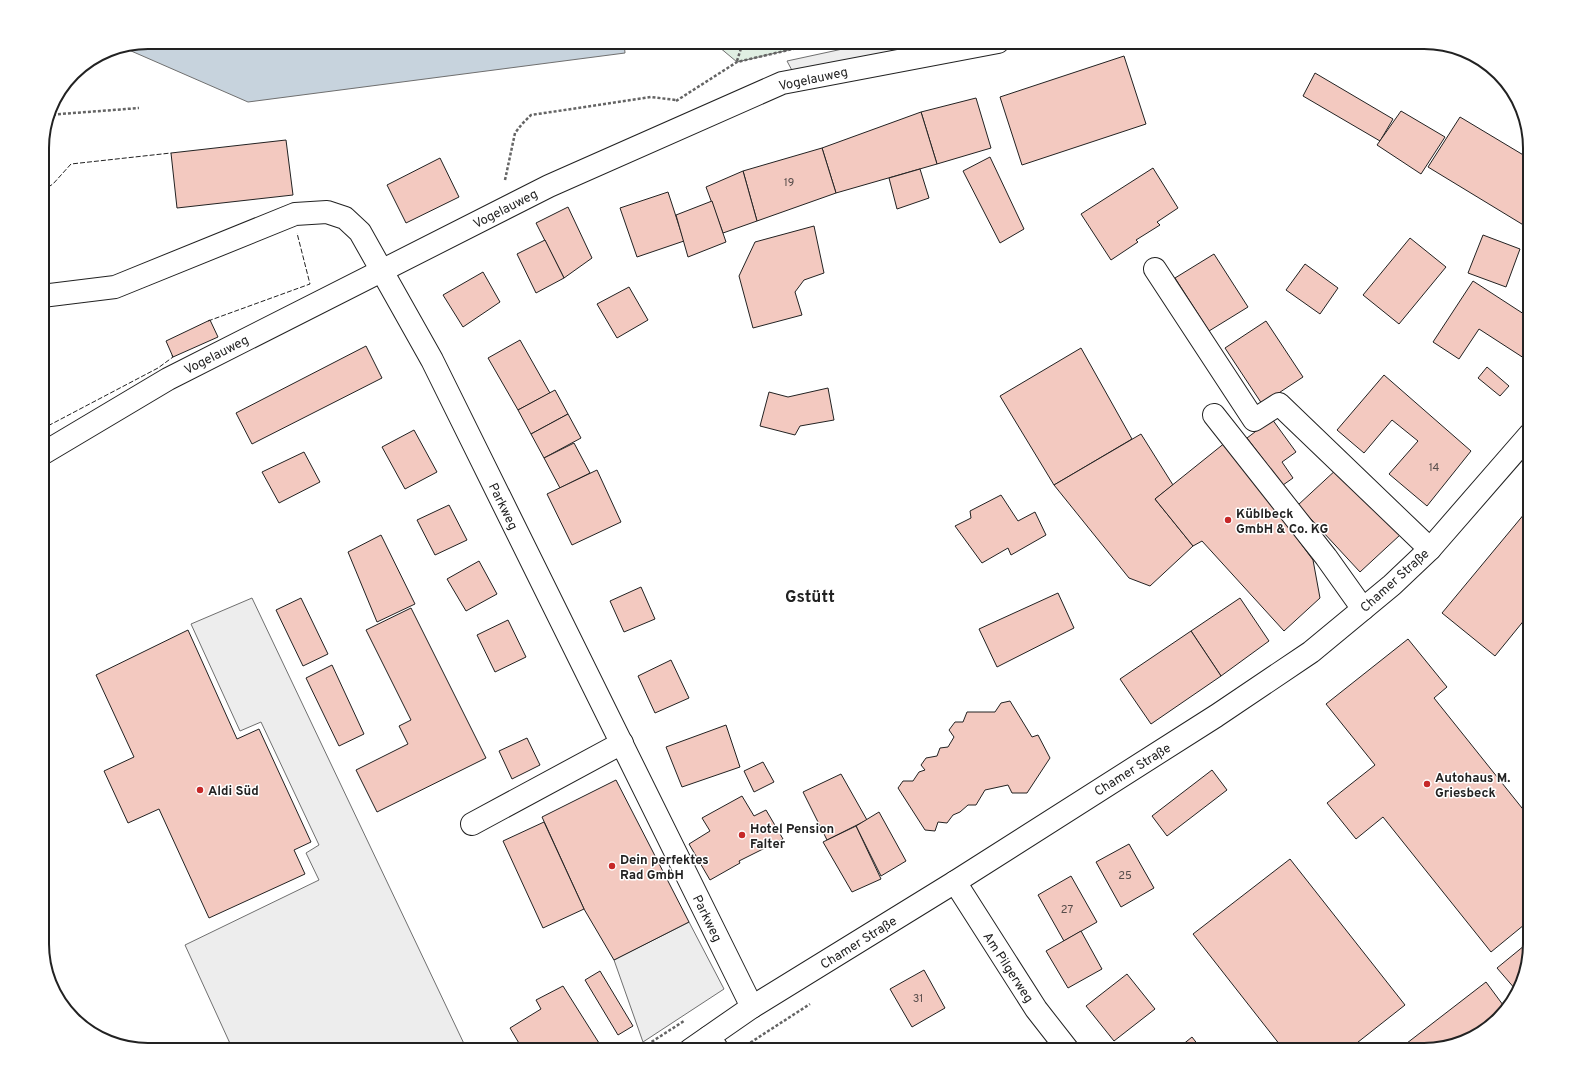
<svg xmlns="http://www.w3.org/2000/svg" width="1572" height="1092" font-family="Overpass,sans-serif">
	<rect width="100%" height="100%" fill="#fff"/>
	<path fill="#e0efe3" stroke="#6f6f6f" d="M713,42H823L737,62Z"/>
	<g fill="#ededed" stroke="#6f6f6f">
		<path d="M875,42H971L795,76L787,61Z"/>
		<path d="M252,598L467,1050H233L185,945L319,880L306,853L319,845L261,722L240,731L191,624Z"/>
		<path d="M689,922L724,989L643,1042L614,960Z"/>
	</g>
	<path fill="#c7d3dd" stroke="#6f6f6f" d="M148,42H624L625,53L248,102L122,47Z"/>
	<g fill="#f3c9c0" stroke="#222">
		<path d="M1124,56L1146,124L1022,165L1000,97Z"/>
		<path d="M1315,73L1393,119L1380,141L1303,96Z"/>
		<path d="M976,98L991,148L937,164L921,112Z"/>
		<path d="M1401,111L1445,137L1421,174L1377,145Z"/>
		<path d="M921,112L937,164L836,193L822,148Z"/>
		<path d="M1460,117L1530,159V229L1428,167Z"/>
		<path d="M286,140L293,195L177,208L171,153Z"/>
		<path d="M822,148L836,193L757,221L743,171Z"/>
		<path d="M990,157L1024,229L1000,243L963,171Z"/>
		<path d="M440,158L459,197L406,223L387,185Z"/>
		<path d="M1153,168L1178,208L1157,222L1160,225L1136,240L1138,242L1111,260L1081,214Z"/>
		<path d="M920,169L929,198L897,209L889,178Z"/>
		<path d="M743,171L757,221L723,233L706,187Z"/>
		<path d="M668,192L684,241L637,257L620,208Z"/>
		<path d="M712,201L726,242L688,257L676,215Z"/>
		<path d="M568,207L592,258L564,278L536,223Z"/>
		<path d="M814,226L824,273L804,280L795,292L802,315L753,328L739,276L755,242Z"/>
		<path d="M1483,235L1520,249L1506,287L1468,273Z"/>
		<path d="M1410,238L1446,267L1399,324L1363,295Z"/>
		<path d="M545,240L564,278L536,293L517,254Z"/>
		<path d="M1214,254L1248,307L1209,331L1175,278Z"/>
		<path d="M1305,264L1338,288L1320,314L1286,290Z"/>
		<path d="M483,272L500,302L463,327L443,295Z"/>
		<path d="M1473,281L1530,318V362L1479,329L1459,359L1433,342Z"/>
		<path d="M629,287L648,320L617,338L597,304Z"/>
		<path d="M210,320L218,337L173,357L166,341Z"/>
		<path d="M1266,321L1303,377L1262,404L1225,348Z"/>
		<path d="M520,340L550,393L518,410L488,358Z"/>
		<path d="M366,346L382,378L252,444L236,413Z"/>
		<path d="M1081,348L1132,439L1054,485L1000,396Z"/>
		<path d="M1487,367L1509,386L1500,396L1478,378Z"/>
		<path d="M1384,375L1471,451L1427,506L1389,474L1418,441L1392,420L1364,453L1337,430Z"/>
		<path d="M828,388L834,420L800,426L795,435L760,426L769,392L788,397Z"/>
		<path d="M555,390L568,414L531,434L518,410Z"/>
		<path d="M568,414L581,438L544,458L531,434Z"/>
		<path d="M1272,419L1296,452L1282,462L1293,478L1283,485L1247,438Z"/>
		<path d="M414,430L437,472L405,489L382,447Z"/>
		<path d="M1141,434L1173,485L1155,499L1193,546L1150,586L1129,578L1054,485Z"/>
		<path d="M1226,442L1313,560L1320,598L1284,631L1202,541L1193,546L1155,499Z"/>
		<path d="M574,443L590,473L560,488L544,458Z"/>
		<path d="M304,452L320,482L279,503L262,472Z"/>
		<path d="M1338,468L1400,535L1360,572L1298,505Z"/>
		<path d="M597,470L621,522L572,545L547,494Z"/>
		<path d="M1001,495L1018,521L1035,512L1046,535L1011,555L1008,548L982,563L955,526L971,518L970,511Z"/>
		<path d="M449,505L467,540L435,555L417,520Z"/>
		<path d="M1530,507V613L1495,656L1442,613Z"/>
		<path d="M381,535L415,604L377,622L348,552Z"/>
		<path d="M479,561L497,594L466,611L447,579Z"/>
		<path d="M641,587L655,619L624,632L610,601Z"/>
		<path d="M1058,593L1074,628L997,667L979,629Z"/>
		<path d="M301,598L328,654L303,666L276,610Z"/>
		<path d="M1240,598L1269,641L1221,676L1191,631Z"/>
		<path d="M411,608L486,758L377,812L356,770L408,744L399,726L411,720L366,630Z"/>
		<path d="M508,620L526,657L495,672L477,635Z"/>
		<path d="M188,630L237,739L259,729L311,842L294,850L305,874L209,918L159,809L128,823L104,771L134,757L96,675Z"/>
		<path d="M1191,631L1221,676L1151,724L1120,679Z"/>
		<path d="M1408,639L1447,687L1434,698L1530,818V920L1491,952L1383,817L1356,839L1327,803L1375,765L1326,704Z"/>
		<path d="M671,660L689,698L655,713L638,676Z"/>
		<path d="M332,665L364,734L339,746L306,678Z"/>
		<path d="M1010,701L1032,737L1038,735L1050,758L1027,793H1012L1008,785L985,790L976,805H968L960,812L953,815L947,823L938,822L935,831L925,830L898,788L903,781H913L919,772L925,770L921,765L926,758L937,756L940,748L948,747L954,737L949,730L955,722H963L967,712H995L1001,703Z"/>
		<path d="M726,725L740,767L682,787L666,747Z"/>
		<path d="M527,738L540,765L512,779L499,751Z"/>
		<path d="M763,762L774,782L754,792L744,771Z"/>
		<path d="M1212,770L1227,790L1167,836L1152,816Z"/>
		<path d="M841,774L867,820L827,840L803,792Z"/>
		<path d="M616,780L689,922L614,960L584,909L542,817Z"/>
		<path d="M742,796L754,816L766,810L783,839L739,861L740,863L710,880L689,844L710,831L702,818Z"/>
		<path d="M879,812L906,861L881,876L856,826Z"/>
		<path d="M544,822L584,909L543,928L503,841Z"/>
		<path d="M856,826L881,879L852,892L823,842Z"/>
		<path d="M1129,844L1154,888L1121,907L1096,862Z"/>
		<path d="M1290,859L1405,1005L1348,1050H1284L1193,934Z"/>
		<path d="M1071,876L1097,922L1064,941L1038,895Z"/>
		<path d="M1081,931L1102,969L1068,988L1046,951Z"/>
		<path d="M1530,941V944L1516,990L1497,968Z"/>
		<path d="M924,970L945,1008L912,1027L890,989Z"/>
		<path d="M600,971L633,1026L618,1035L585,980Z"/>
		<path d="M1127,974L1155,1009L1114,1041L1086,1006Z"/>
		<path d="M1486,982L1506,1009L1477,1036L1424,1050H1398Z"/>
		<path d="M563,986L599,1043L588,1050H523L510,1028L541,1009L536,1000Z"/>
		<path d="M1192,1037L1202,1050H1176Z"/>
	</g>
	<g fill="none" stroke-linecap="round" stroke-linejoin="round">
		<defs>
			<g id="minor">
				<path d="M1155,269L1254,420L1279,404L1430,549"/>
				<path d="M42,296L115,287L295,214L327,212L345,218L360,232L432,360L752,1007"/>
				<path d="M1214,415L1326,557L1363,609"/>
				<path d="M42,454L168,379L549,186L782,83L998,42"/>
				<path d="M472,824L622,743"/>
				<path d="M955,882L1036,1009L1068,1050"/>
				<path d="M709,1037L718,1050"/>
			</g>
			<path id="major" d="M690,1050L752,1007L955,882L1216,716L1311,652L1392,585L1430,549L1530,434"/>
		</defs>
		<use href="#minor" stroke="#222" stroke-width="24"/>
		<use href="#major" stroke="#222" stroke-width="24"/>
		<g stroke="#646464" stroke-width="2.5" stroke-dasharray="3 2" stroke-linecap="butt">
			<path d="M737,61L743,42"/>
			<path d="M676,101L737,62L823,42"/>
			<path d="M48,115L139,108"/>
			<path d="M505,180L515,133L522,124L531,115L651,97L676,100"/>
			<path d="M742,1048L810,1004"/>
			<path d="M639,1050L684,1021"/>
		</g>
		<use href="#minor" stroke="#fff" stroke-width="22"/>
		<use href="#major" stroke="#fff" stroke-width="22"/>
		<g stroke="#222" stroke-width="1" stroke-dasharray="5 2" stroke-linecap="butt">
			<path d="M42,191L53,184L71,164L171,153"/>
			<path d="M208,321L310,284L297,233"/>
			<path d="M42,429L158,368L173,357L172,355"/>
		</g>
	</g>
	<g fill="#c62828" stroke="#fff" stroke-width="1.5">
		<circle cx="1228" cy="520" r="4"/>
		<circle cx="1427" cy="784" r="4"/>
		<circle cx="200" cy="790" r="4"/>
		<circle cx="742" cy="835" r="4"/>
		<circle cx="612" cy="866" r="4"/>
	</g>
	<g text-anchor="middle" stroke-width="3" stroke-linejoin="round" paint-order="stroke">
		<g font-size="11" fill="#564c4a">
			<text x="789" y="186">19</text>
			<text x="1434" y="471">14</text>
			<text x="1125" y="879">25</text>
			<text x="1067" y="913">27</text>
			<text x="918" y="1002">31</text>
		</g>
		<g font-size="13" fill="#222" stroke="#fff">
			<text transform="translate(813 78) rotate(-12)" y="5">Vogelauweg</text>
			<text transform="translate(505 208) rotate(-27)" y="5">Vogelauweg</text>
			<text transform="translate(216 354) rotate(-27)" y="5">Vogelauweg</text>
			<text transform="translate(504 506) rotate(64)" y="5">Parkweg</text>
			<text transform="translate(1394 580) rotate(-42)" y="5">Chamer Straße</text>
			<text transform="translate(1132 769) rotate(-32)" y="5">Chamer Straße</text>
			<text transform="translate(708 918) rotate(64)" y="5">Parkweg</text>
			<text transform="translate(858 942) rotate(-32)" y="5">Chamer Straße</text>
			<text transform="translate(1009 967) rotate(57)" y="5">Am Pilgerweg</text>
		</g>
		<g font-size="13" font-weight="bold" fill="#222" stroke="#fff" text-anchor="start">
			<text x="1236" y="518">Küblbeck<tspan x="1236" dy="15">GmbH &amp; Co. KG</tspan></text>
			<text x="1435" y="782">Autohaus M.<tspan x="1435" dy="15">Griesbeck</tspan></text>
			<text x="208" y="795">Aldi Süd</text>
			<text x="750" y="833">Hotel Pension<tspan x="750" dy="15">Falter</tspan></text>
			<text x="620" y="864">Dein perfektes<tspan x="620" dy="15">Rad GmbH</tspan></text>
		</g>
		<g font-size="17" font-weight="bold" fill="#222" stroke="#fff">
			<text x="810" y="602">Gstütt</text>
		</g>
	</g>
	<path d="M0 0H1572V1092H0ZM148 49H1424A99 99 0 0 1 1523 148V944A99 99 0 0 1 1424 1043H148A99 99 0 0 1 49 944V148A99 99 0 0 1 148 49Z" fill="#fff" fill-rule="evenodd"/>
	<path fill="none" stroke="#222" stroke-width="2" d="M148 49H1424A99 99 0 0 1 1523 148V944A99 99 0 0 1 1424 1043H148A99 99 0 0 1 49 944V148A99 99 0 0 1 148 49Z"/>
</svg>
